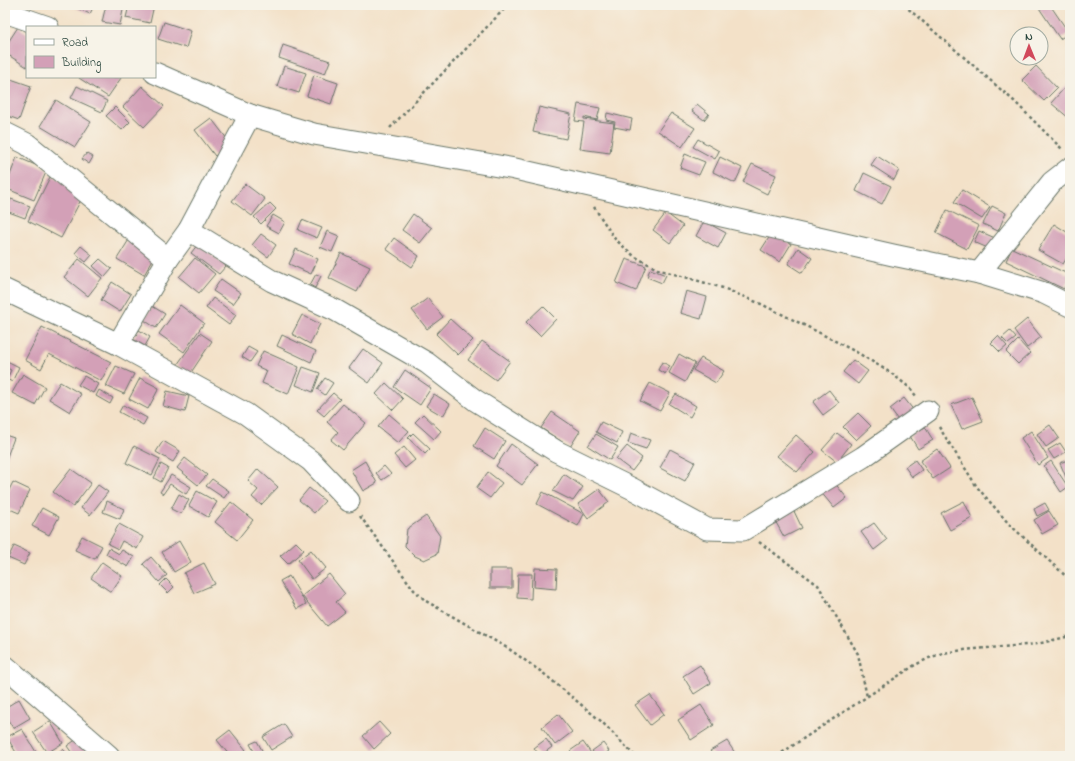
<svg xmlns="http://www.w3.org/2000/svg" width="1075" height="761" font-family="'Indie Flower',sans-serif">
	<rect width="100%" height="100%" fill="#f7f3e8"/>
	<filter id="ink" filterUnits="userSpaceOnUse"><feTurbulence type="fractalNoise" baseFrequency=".025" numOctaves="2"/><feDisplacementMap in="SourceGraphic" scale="8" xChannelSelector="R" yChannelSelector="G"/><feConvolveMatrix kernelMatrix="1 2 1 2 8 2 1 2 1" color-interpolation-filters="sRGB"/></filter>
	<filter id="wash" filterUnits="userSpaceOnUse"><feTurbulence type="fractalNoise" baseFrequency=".012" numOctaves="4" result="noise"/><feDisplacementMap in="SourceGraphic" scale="16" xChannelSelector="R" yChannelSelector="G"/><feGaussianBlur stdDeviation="0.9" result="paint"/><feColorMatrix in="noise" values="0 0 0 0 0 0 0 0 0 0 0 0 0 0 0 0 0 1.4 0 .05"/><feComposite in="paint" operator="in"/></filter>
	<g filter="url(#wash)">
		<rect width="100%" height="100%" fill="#f3e1c8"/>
		<g id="blocks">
			<g fill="#d3a0b7">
				<path d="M70,5H94L90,14Z"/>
				<path d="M106,5H124L120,25L102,22Z"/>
				<path d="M129,5H154L150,23L126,18Z"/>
				<path d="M1037,5H1050L1069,33L1060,39Z"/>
				<path d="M164,22L191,31L186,48L158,39Z"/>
				<path d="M18,27L27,33V67L5,53V47Z"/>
				<path d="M283,45L330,61L325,74L279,58Z"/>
				<path d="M284,66L306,73L299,93L277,86Z"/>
				<path d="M1036,66L1057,88L1044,101L1022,80Z"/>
				<path d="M314,75L338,83L331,104L307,96Z"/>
				<path d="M5,77L31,86L19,120L5,115Z"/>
				<path d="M80,77H119L121,78L108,97L79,78Z"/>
				<path d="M1067,85L1070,88V119L1051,103Z"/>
				<path d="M77,86L107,101L102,112L71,98Z"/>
				<path d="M142,86L164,106L144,127L123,107Z"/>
				<path d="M56,100L91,122L75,147L40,126Z"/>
				<path d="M578,104L600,108L597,120L584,117V119L614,123L610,153L580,149L584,122L575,121Z"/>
				<path d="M697,104L709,114L704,120L692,111Z"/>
				<path d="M115,107L130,122L122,130L106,116Z"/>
				<path d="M539,107L571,114L566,139L533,132Z"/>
				<path d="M607,113L632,119L630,130L614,127L615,122L606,120Z"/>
				<path d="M671,113L695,128L682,147L658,131Z"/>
				<path d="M211,118L231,144L215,156L195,130Z"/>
				<path d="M698,139L719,151L715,159L693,147Z"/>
				<path d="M87,153L93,157L89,164L82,159Z"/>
				<path d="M685,154L705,162L699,175L680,168Z"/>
				<path d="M877,156L899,170L894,180L871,165Z"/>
				<path d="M17,157L47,170L34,200L5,188Z"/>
				<path d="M720,157L742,168L735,183L713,172Z"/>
				<path d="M752,164L776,175L767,194L743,182Z"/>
				<path d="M864,173L891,186L882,204L856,191Z"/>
				<path d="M51,175L85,192L61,238L28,221Z"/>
				<path d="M245,184L265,199L252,216L232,201Z"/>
				<path d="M962,190L990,207L982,219L954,202Z"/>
				<path d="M11,199L30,206L25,218L6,211Z"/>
				<path d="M270,203L276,209L261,224L254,217Z"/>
				<path d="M992,206L1006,213L998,231L983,224Z"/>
				<path d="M947,210L979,226L967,249L936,233Z"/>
				<path d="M666,213L683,226L670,243L653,230Z"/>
				<path d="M413,214L432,228L420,243L402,230Z"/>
				<path d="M273,215L285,222L279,233L266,226Z"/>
				<path d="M302,220L322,228L317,238L298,230Z"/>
				<path d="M704,221L726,233L718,248L696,236Z"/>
				<path d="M1054,224L1070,234V253L1063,264L1038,250Z"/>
				<path d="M327,231L339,236L332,252L320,247Z"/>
				<path d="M979,231L995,238L990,249L974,242Z"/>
				<path d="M772,233L791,244L780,262L761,250Z"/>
				<path d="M261,234L276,245L268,257L252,245Z"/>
				<path d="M130,238L156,254L144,275L117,259Z"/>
				<path d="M394,238L419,256L412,267L386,249Z"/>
				<path d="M198,244L226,266L219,274L191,253Z"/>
				<path d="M81,246L92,255L86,262L75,253Z"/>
				<path d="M798,248L812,258L802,273L788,264Z"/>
				<path d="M1012,248L1070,275L1064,289L1006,261Z"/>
				<path d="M296,249L318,259L311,274L289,264Z"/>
				<path d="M341,253L370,267L357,292L329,278Z"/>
				<path d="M195,258L215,274L199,293L179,277Z"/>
				<path d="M79,259L102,278L88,296L64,277Z"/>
				<path d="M100,259L112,269L105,277L93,266Z"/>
				<path d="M626,259L646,266L636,291L616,283Z"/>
				<path d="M650,269L666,275L662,283L647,277Z"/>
				<path d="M316,274L321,276L315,288L310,285Z"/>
				<path d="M221,279L241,293L233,304L213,291Z"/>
				<path d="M112,282L131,294L120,312L101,300Z"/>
				<path d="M686,291L707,297L701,319L680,313Z"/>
				<path d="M213,298L236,315L229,325L206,308Z"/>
				<path d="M428,298L443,317L427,329L412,310Z"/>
				<path d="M180,305L204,323L184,352L159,334Z"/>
				<path d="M152,306L165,314L156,328L144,320Z"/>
				<path d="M543,306L556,319L540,336L526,322Z"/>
				<path d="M302,315L320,324L310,344L292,334Z"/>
				<path d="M450,319L473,340L458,355L436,334Z"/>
				<path d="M1027,319L1041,337L1027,348L1014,330Z"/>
				<path d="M5,320H8L6,335H5Z"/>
				<path d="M42,327L111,362L101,381L49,354L41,369L25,360Z"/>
				<path d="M139,330L150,337L145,346L133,339Z"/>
				<path d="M1010,331L1016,338L1008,344L1002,338Z"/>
				<path d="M200,333L212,341L190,374L177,365Z"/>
				<path d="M282,335L316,351L311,362L277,346Z"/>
				<path d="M998,336L1007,346L1000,352L991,343Z"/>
				<path d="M1018,340L1030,353L1018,364L1006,352Z"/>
				<path d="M482,341L510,361L496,380L468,360Z"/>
				<path d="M248,347L257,352L250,362L242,357Z"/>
				<path d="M363,349L383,363L369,383L349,368Z"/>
				<path d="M263,351L299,367L288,394L262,383L267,371L256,366Z"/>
				<path d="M679,354L695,363L685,382L669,373Z"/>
				<path d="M701,358L724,371L716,383L693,370Z"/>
				<path d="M853,360L868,371L858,384L843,372Z"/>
				<path d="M7,361L19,367L12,382L7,379L11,370L5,367Z"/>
				<path d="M662,362L670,366L665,374L658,370Z"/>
				<path d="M116,366L134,374L124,394L106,386Z"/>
				<path d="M303,367L320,373L313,392L296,385Z"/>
				<path d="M405,370L431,388L420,405L394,387Z"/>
				<path d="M23,374L45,387L35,405L12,393Z"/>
				<path d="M84,376L98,384L93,393L78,385Z"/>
				<path d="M140,378L159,388L148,409L129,399Z"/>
				<path d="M325,378L333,383L325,395L317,389Z"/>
				<path d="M60,382L81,394L70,412L49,399Z"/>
				<path d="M386,383L403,399L393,410L376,394Z"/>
				<path d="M650,383L670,393L660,411L640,401Z"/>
				<path d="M99,390L113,398L110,404L96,396Z"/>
				<path d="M829,390L839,403L823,415L813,402Z"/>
				<path d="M167,391L189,396L185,412L163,406Z"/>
				<path d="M333,393L340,399L324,416L317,410Z"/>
				<path d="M434,394L450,404L443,416L426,406Z"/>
				<path d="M676,394L696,406L690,417L669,404Z"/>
				<path d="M972,397L983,421L962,429L951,405Z"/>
				<path d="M904,398L915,412L900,423L890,409Z"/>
				<path d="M343,404L366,423L343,450L331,440L338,432L327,422Z"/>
				<path d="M123,405L147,418L143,425L119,412Z"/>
				<path d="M552,412L580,431L570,447L541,428Z"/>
				<path d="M858,413L871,426L856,440L843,427Z"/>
				<path d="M389,414L409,431L398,443L378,427Z"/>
				<path d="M423,414L441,431L434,439L415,422Z"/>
				<path d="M601,422L622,432L617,443L596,432Z"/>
				<path d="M1050,425L1059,438L1046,447L1037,434Z"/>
				<path d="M925,427L933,440L918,449L910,436Z"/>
				<path d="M485,428L505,441L494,459L474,446Z"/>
				<path d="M1031,431L1048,458L1038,465L1021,438Z"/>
				<path d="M413,433L430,449L425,454L408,438Z"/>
				<path d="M631,433L650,440L646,449L628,443Z"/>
				<path d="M837,433L851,444L837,462L822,450Z"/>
				<path d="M596,434L618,447L610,460L588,446Z"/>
				<path d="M5,435L14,438L5,462Z"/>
				<path d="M796,435L815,452L797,472L777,456Z"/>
				<path d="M163,441L180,451L173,462L156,452Z"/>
				<path d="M1060,443L1066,452L1054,459L1048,450Z"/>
				<path d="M511,444L538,464L522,485L496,466Z"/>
				<path d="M134,446L160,459L152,475L126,463Z"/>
				<path d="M627,446L642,458L632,471L616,459Z"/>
				<path d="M404,447L415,460L405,468L394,455Z"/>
				<path d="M670,449L695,462L685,481L660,468Z"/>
				<path d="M937,449L950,468L933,479L920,461Z"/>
				<path d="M185,458L207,475L198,485L177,468Z"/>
				<path d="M1070,459V481L1068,482L1060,463Z"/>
				<path d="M915,460L922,470L912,477L905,467Z"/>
				<path d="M365,461L377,483L363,491L351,470Z"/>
				<path d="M1051,461L1068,487L1061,492L1044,466Z"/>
				<path d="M161,464L168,468L161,482L154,478Z"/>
				<path d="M384,466L391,474L382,480L376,473Z"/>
				<path d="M71,469L91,483L73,507L53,492Z"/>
				<path d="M258,469L278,487L261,505L252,497L258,490L248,481Z"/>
				<path d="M488,472L502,483L490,498L476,488Z"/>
				<path d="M564,474L583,487L573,501L553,491Z"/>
				<path d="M171,475L191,487L186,494L170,484L163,494L160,492Z"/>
				<path d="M212,479L229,491L224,498L206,486Z"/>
				<path d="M833,481L847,498L834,508L820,491Z"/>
				<path d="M13,482L30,490L19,513L5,507V498Z"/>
				<path d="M98,485L108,492L90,515L81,508Z"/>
				<path d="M309,488L325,501L314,513L299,500Z"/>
				<path d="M599,489L609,502L588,518L578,504Z"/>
				<path d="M197,491L217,502L208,517L189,506Z"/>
				<path d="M543,492L584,514L578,526L537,504Z"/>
				<path d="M179,494L189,500L181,514L171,509Z"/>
				<path d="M107,501L124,509L120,519L103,512Z"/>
				<path d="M964,501L972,518L950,530L941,513Z"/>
				<path d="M231,502L253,520L237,540L215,522Z"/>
				<path d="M1045,503L1049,510L1037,516L1034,509Z"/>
				<path d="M792,507L802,528L784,537L773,517Z"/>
				<path d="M42,508L59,517L49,535L32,526Z"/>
				<path d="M1049,511L1058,525L1042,534L1034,520Z"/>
				<path d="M426,516L440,536L437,554L424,560L415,556L405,546L407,529Z"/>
				<path d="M874,523L887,540L874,550L861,532Z"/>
				<path d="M119,524L143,537L137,549L122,541L118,549L108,544Z"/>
				<path d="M82,536L102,546L95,559L75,550Z"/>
				<path d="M179,541L191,562L174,572L162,552Z"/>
				<path d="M296,542L304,550L288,564L280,556Z"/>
				<path d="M14,546L30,553L24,565L8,558Z"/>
				<path d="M109,548L119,554L122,550L134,557L128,567L106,554Z"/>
				<path d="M311,550L326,568L312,579L298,560Z"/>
				<path d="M151,557L167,575L159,582L143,564Z"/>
				<path d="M102,562L122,576L111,592L91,578Z"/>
				<path d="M204,563L215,584L194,593L184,573Z"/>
				<path d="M535,568L557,569L556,589L534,587Z"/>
				<rect x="490" y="569" width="22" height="19"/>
				<path d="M329,574L345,594L336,602L345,612L327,626L302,596Z"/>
				<path d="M518,574H532L531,599L517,598Z"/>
				<path d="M289,576L306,604L297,609L280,581Z"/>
				<path d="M166,579L174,587L168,593L160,585Z"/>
				<path d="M700,665L711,683L694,694L683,676Z"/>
				<path d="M650,695L664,714L650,725L635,705Z"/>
				<path d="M19,699L30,718L13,728L5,715V708Z"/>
				<path d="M701,705L714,725L691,740L678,720Z"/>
				<path d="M558,714L572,732L555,745L542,727Z"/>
				<path d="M50,721L63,743L47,753L33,732Z"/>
				<path d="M379,722L390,734L374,749L363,736Z"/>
				<path d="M284,724L292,737L271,750L263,737Z"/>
				<path d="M22,729L36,752L28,756H18L7,737Z"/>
				<path d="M230,730L246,750L239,756H230L217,740Z"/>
				<path d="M77,739L87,752L81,756H74L67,746Z"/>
				<path d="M546,739L552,747L540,756L534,748Z"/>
				<path d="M257,741L263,752L256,755L250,744Z"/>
				<path d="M727,741L737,756H714L710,751Z"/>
				<path d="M583,742L593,756H574L570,751Z"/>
				<path d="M603,743L609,751L602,756H596L592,751Z"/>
				<path d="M63,749L69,756H53Z"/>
			</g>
		</g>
	</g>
	<g filter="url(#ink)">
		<use href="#blocks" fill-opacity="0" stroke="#697668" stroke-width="1"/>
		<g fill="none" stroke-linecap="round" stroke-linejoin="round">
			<defs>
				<g id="minor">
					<path d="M5,12L48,27"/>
					<path d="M155,73L250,115L314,134L515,169L893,255L979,273L1044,293L1070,306"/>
					<path d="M5,133L27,144L168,259"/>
					<path d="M189,230L272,281L335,310L427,363L475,400L556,451L633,489L707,529L743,530L863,457L928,411"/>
					<path d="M979,273L1052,182L1070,168"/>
					<path d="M5,290L118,344L246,414L311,461L349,501"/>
					<path d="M118,344L168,259L189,230L250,115"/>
					<path d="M5,666L109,756"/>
				</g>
			</defs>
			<use href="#minor" stroke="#697668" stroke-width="23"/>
			<g stroke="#697668" stroke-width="2.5" stroke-dasharray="3 3" stroke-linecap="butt">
				<path d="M904,5L1014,101L1063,150"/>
				<path d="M390,128L508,5"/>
				<path d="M594,207L615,239L634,256L657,269L723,288L761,304L814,330L858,353L891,373L910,388L916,396"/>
				<path d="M939,427L977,487L1009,524L1070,580"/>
				<path d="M360,516L414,590L426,601L509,649L543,673L602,722L635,756"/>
				<path d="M759,542L818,585L858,654L867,697"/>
				<path d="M777,756L915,665L929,658L943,653L964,650L1037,644L1070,636"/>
			</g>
			<use href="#minor" stroke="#fff" stroke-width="21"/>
		</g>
	</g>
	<rect width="1075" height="761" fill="none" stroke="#f7f3e8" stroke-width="20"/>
	<rect x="26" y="26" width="130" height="52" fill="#f7f3e8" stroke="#a1aaa0"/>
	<rect x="34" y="39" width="20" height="6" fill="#ffffff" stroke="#a1aaa0"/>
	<text x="62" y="46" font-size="12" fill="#1f3d34">Road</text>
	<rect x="34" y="56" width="20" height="12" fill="#d3a0b7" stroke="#a1aaa0"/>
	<text x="62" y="66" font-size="12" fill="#1f3d34">Building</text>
	<g transform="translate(1029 46) rotate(359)"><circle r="19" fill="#f7f3e8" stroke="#a1aaa0"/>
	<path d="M0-3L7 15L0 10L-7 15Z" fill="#d1495b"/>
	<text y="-6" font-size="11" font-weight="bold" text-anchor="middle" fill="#1f3d34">N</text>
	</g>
</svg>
